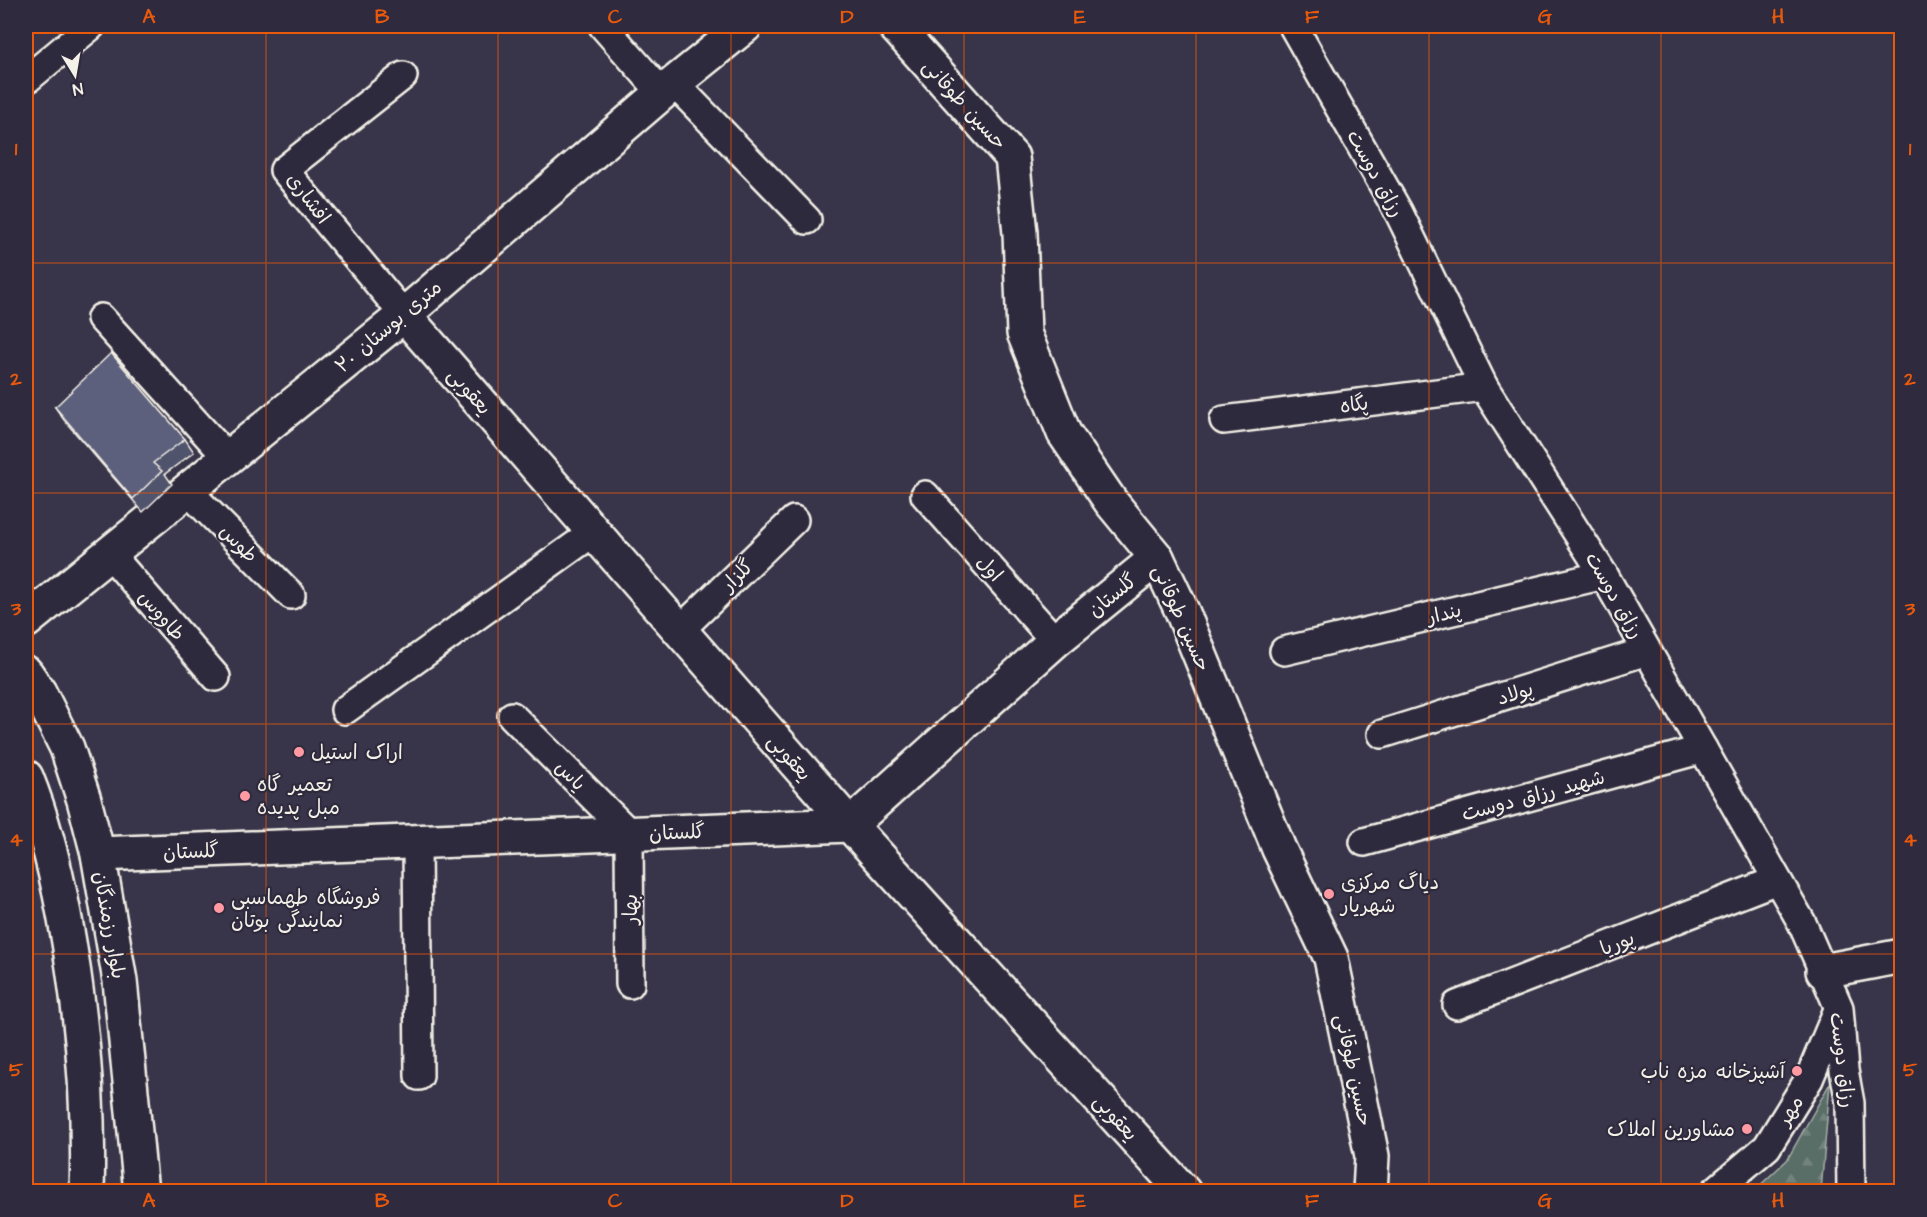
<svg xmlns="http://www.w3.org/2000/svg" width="1927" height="1217" font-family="'Architects Daughter','Playpen Sans Arabic',sans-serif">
	<defs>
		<pattern id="forest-firs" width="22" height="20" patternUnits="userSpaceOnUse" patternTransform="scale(1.5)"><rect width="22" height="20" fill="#5a6e67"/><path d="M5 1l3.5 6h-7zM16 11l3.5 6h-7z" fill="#72837d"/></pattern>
	</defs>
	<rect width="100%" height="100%" fill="#38354a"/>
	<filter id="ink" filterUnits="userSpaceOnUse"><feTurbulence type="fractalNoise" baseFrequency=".0167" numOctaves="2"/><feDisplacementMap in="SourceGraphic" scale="12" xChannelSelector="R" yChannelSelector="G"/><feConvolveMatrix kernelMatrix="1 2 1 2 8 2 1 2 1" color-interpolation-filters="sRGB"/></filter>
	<g filter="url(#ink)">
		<path fill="url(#forest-firs)" stroke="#a7b0a8" stroke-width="1.5" d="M1830,1083L1821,1191H1754L1787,1160Z"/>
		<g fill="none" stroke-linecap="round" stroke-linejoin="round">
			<defs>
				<g id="minor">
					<path d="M603,26L662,93"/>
					<path d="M1293,26L1399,213L1484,387L1604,575L1802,923L1839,1008L1844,1070L1850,1103L1851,1192"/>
					<path d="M403,76L284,170L404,315"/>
					<path d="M26,80L91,26"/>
					<path d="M674,83L807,220"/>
					<path d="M101,318L227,457"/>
					<path d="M1224,420L1484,387"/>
					<path d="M187,490L291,595"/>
					<path d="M925,495L1055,641"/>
					<path d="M109,553L216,677"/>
					<path d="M680,630L794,520"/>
					<path d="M1284,651L1604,575"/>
					<path d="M345,710L594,532"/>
					<path d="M512,716L629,833L630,984"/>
					<path d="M1382,734L1647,651"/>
					<path d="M417,842L419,1076"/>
					<path d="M1364,842L1703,749"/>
					<path d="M1457,1005L1777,880"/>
					<path d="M1714,1192L1767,1147L1809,1079L1837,1012"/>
				</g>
				<g id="tertiary">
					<path d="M895,26L1012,157L1020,233L1024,333L1064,433L1111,502L1157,558L1182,611L1279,849L1331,958L1372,1156L1370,1192"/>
					<path d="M404,315L850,825L1184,1192"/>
					<path d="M26,621L404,315L662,93L745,26"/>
					<path d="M98,854L850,825L1055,641L1157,558"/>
					<path d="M1823,971L1902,956"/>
				</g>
				<g id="secondary">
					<path d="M26,673L39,692L67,748L84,800L98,854L120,981L141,1192"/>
					<path d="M26,777C44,821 55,867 64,914C81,1005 90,1099 87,1192"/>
				</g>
			</defs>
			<use href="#minor" stroke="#f4f1e8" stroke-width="32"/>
			<use href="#tertiary" stroke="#f4f1e8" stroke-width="38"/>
			<use href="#secondary" stroke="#f4f1e8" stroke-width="38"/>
			<use href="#minor" stroke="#2f2a3d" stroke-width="27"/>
			<use href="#tertiary" stroke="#2f2a3d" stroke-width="33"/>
			<use href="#secondary" stroke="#2f2a3d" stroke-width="33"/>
		</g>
		<path fill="#50536c" stroke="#f4f1e8" stroke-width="1.5" d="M55,407L185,439L194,452L165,474L172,484L143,512L64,420Z"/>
		<path fill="#5d617d" stroke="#f4f1e8" stroke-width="1.5" d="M111,353L185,439L153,463L162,471L133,499L55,407Z"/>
	</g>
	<path fill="none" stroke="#e8590c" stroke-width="1.5" stroke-opacity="0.55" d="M266,26V1192M498,26V1192M731,26V1192M964,26V1192M1196,26V1192M1429,26V1192M1661,26V1192M26,263H1902M26,493H1902M26,724H1902M26,954H1902"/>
	<g fill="#ff9aa2" stroke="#2f2a3d" stroke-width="2">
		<circle cx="299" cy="752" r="6"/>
		<circle cx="245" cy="796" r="6"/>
		<circle cx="1329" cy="894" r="6"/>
		<circle cx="219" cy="908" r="6"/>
		<circle cx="1797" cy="1071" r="6"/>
		<circle cx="1747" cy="1129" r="6"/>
	</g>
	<g text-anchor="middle" stroke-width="4.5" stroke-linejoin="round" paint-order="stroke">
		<g font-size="20" fill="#f4f1e8" stroke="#2f2a3d">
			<text transform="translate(965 104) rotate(48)" y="7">حسین طوقانی</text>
			<text transform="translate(1376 173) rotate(61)" y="7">رزاق دوست</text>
			<text transform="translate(309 198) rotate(53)" y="7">افشاری</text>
			<text transform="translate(388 326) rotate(-40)" y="7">۲۰ متری بوستان</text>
			<text transform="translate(470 391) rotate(49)" y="7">یعقوبی</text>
			<text transform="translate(1354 404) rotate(-7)" y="7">پگاه</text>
			<text transform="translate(239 543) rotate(45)" y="7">طوس</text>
			<text transform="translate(990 568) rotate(48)" y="7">اول</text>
			<text transform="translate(737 575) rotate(-44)" y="7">گلزار</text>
			<text transform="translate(1112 595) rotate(-39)" y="7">گلستان</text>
			<text transform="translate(1615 595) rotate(60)" y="7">رزاق دوست</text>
			<text transform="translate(1444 613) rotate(-13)" y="7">پندار</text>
			<text transform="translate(162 615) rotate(49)" y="7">طاووس</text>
			<text transform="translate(1182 618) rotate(66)" y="7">حسین طوقانی</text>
			<text transform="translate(1515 693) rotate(-17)" y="7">پولاد</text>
			<text transform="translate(790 757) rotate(49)" y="7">یعقوبی</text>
			<text transform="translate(571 775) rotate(45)" y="7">یاس</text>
			<text transform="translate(1533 795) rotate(-15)" y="7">شهید رزاق دوست</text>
			<text transform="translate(677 832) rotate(-2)" y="7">گلستان</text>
			<text transform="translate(191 851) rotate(-2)" y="7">گلستان</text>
			<text transform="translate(630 909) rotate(-90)" y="7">بهار</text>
			<text transform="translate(110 925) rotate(80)" y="7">بلوار رزمندگان</text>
			<text transform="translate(1617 943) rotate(-21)" y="7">پوریا</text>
			<text transform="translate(1843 1060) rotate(83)" y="7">رزاق دوست</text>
			<text transform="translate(1354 1070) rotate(78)" y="7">حسین طوقانی</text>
			<text transform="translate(1790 1110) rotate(-58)" y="7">مهر</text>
			<text transform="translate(1116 1117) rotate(48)" y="7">یعقوبی</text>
		</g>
		<g font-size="20" fill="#f4f1e8" stroke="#2f2a3d" text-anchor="start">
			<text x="311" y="759">اراک استیل</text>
			<text x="257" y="791">تعمیر گاه<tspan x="257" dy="23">مبل پدیده</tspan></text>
			<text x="1341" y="889">دیاگ مرکزی<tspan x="1341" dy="23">شهریار</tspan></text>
			<text x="231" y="904">فروشگاه طهماسبی<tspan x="231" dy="23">نمایندگی بوتان</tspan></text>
			<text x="1785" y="1078" text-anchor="end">آشپزخانه مزه ناب</text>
			<text x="1735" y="1136" text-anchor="end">مشاورین املاک</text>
		</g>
	</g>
	<rect width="1927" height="1217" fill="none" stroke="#2f2a3d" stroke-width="66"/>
	<g transform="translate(75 75) rotate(169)" stroke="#2f2a3d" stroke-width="4.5" paint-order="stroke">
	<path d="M0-4.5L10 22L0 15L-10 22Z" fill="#f4f1e8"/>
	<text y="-9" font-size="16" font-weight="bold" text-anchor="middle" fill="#f4f1e8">N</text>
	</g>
	<rect x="33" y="33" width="1861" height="1151" fill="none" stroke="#e8590c" stroke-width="2"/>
	<g font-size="20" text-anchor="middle" font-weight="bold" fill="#e8590c">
		<text x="149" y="23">A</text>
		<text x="382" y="23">B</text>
		<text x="615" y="23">C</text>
		<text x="847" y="23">D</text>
		<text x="1080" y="23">E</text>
		<text x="1312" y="23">F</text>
		<text x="1545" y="23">G</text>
		<text x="1778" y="23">H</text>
		<text x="16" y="155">1</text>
		<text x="1910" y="155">1</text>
		<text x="16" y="385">2</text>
		<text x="1910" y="385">2</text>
		<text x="16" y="615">3</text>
		<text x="1910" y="615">3</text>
		<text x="16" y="846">4</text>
		<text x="1910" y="846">4</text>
		<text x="16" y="1076">5</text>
		<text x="1910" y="1076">5</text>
		<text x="149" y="1207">A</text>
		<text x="382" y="1207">B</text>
		<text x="615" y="1207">C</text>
		<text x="847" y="1207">D</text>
		<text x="1080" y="1207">E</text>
		<text x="1312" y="1207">F</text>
		<text x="1545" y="1207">G</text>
		<text x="1778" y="1207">H</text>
	</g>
</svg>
